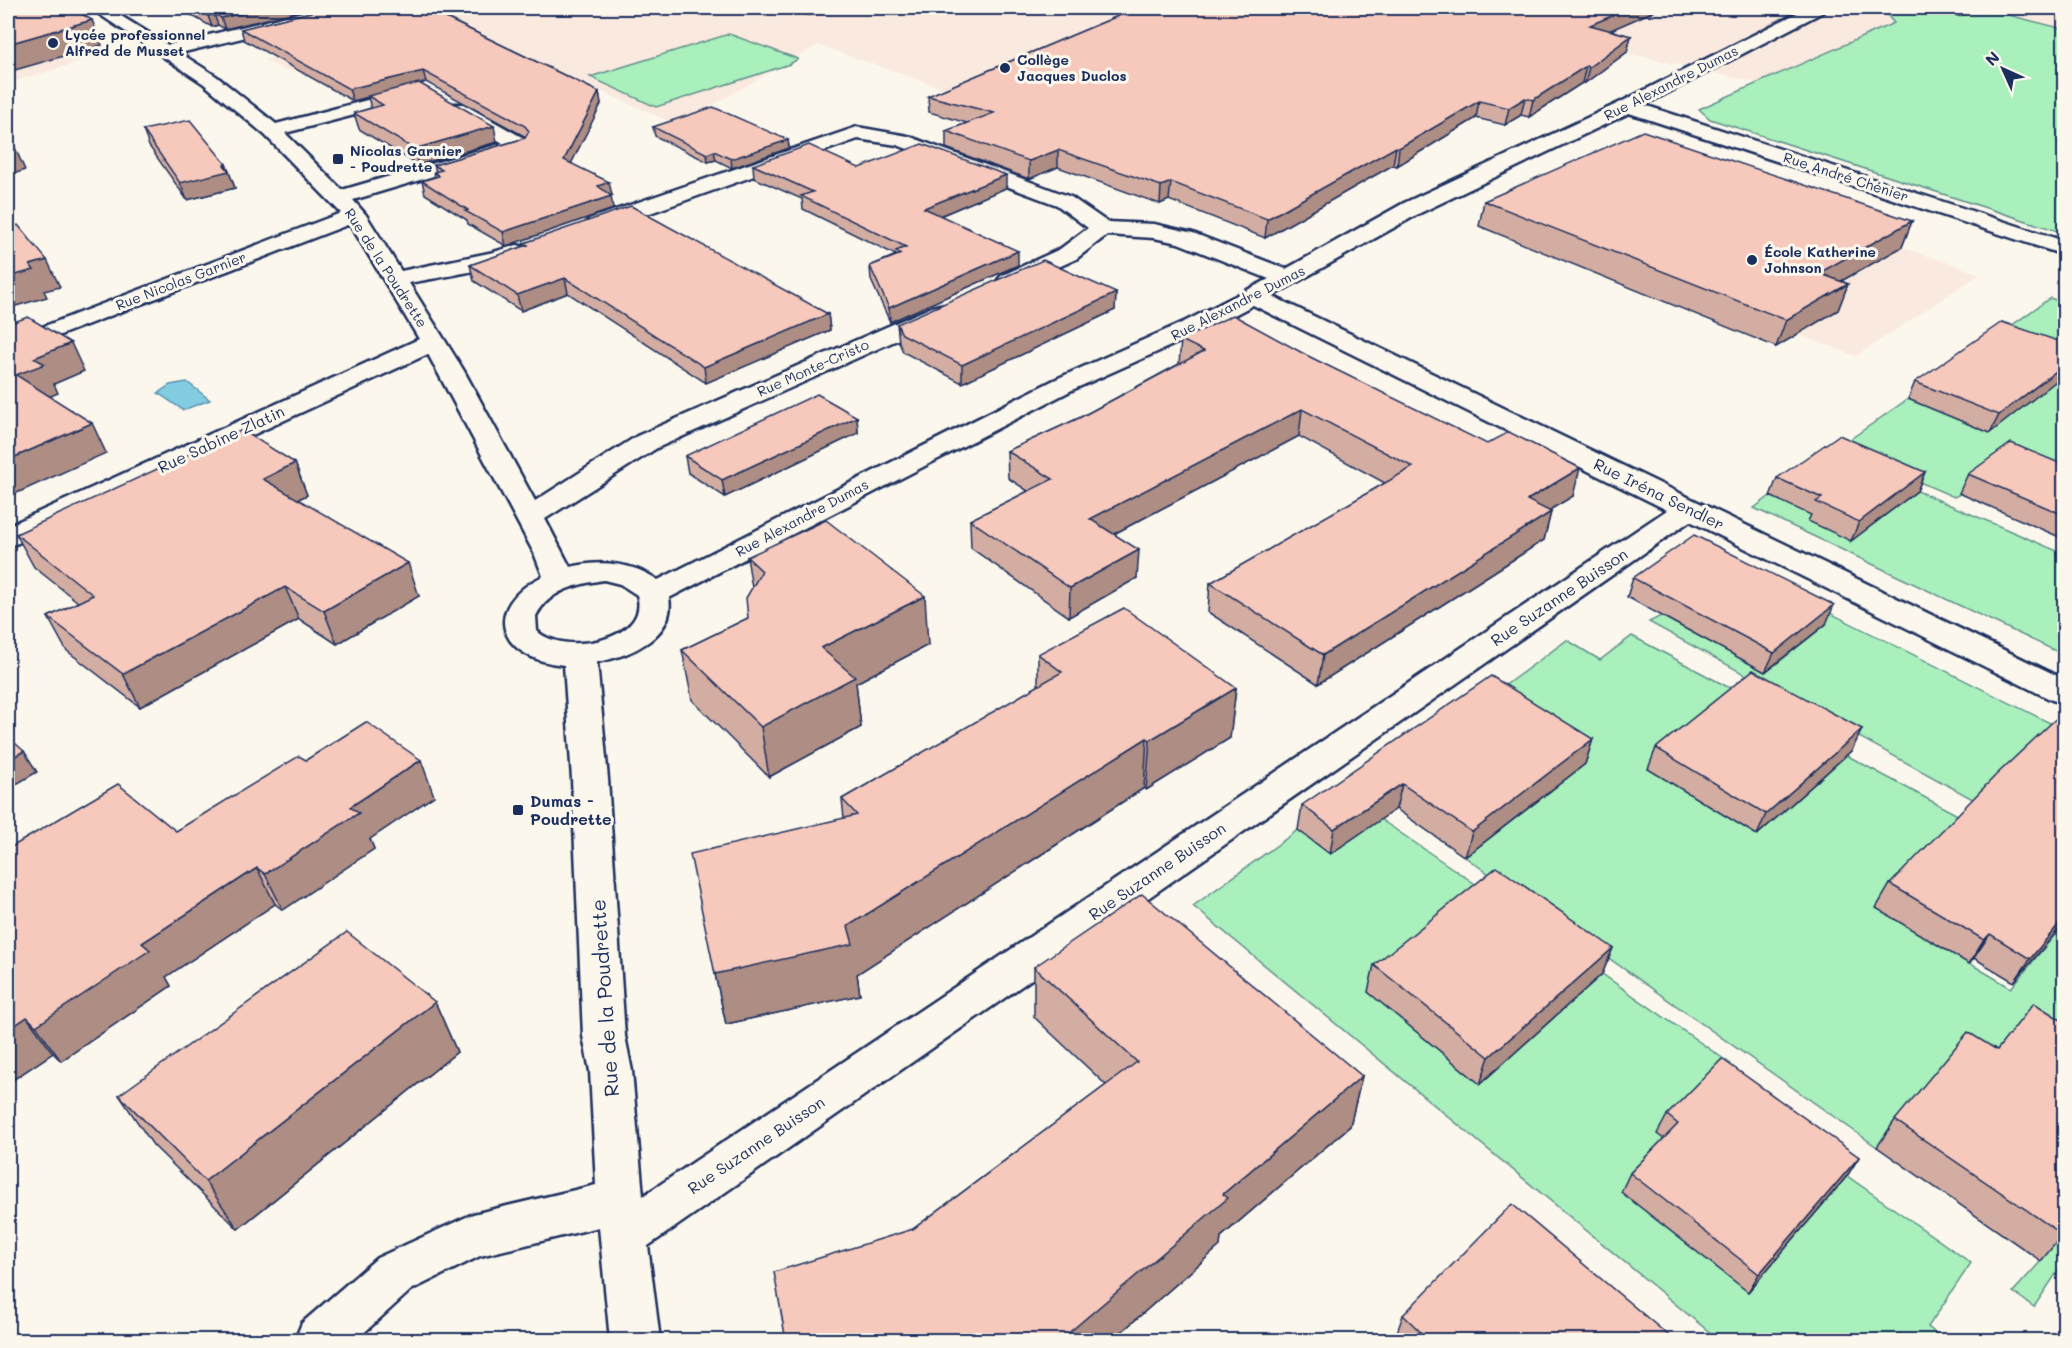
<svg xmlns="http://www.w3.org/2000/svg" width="2072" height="1348" font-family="Mali,sans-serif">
	<rect width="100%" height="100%" fill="#fbf7ec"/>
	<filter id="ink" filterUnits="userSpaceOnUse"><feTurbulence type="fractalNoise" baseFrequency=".0167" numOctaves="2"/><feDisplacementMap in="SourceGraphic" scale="12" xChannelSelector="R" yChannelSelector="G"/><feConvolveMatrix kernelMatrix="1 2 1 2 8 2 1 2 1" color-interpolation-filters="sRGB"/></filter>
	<g filter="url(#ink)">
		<g fill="#fae9de">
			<path d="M8,8H45L113,52L8,83Z"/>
			<path d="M470,8H1263L1021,115L818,45L702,111L700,135L481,38L285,71L264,60Z"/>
			<path d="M1429,8H1880L1894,23L1759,83Z"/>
			<path d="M1980,8H2064V29Z"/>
			<path d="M1637,155L1980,274L1856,356L1798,334L1776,347L1479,226Z"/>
		</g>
		<g fill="#a9f0bc" stroke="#62908d" stroke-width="1.5">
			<path d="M1881,8H1980L2064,29V233L1710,119L1699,109L1894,23Z"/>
			<path d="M729,34L798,59L790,64L656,107L590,77Z"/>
			<path d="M2050,298L2064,303V360L1997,336Z"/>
			<path d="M2064,375V488L1960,494L1954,497L1839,447L1908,399Z"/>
			<path d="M1915,490L2064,554V655L1754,508L1770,496Z"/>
			<path d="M1698,547L2064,730V849L1649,622L1661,616L1740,658L1775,665L1825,625Z"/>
			<path d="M1632,636L1741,694L1648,769L1757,835L1846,755L1963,818L1877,908L2011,988L2064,924V1061L1978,1077L1877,1147L1465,857L1577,770L1485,700L1567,640L1600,660Z"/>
			<path d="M1380,819L1490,894L1368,992L1480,1084L1602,974L1731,1064L1697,1095L1669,1143L1748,1292L1847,1176L1971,1263L1928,1327L1945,1340H1719L1193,906L1298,830L1330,854Z"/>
			<path d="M2064,1226V1262L2034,1307L2013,1292L2041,1261Z"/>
		</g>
		<path fill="#83cde3" stroke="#598eae" stroke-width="1.5" d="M187,382L210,400L183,410L158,393L170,385Z"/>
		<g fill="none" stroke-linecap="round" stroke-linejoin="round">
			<defs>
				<path id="minor" d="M90,8H108L168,45L319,8H342L340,11L313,21L180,53L216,76L276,124L413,88L420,90L422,94L420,98L285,133L342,190L503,143L449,112L447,108L449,104H463L527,140L530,144L527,148L353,200L366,215L401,271L494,252L517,245L525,247L528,252C519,266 430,279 409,283L464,371L535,501L637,436L932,307L940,305L948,307L952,312L948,317L657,448L545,519L570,567C600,560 632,562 658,580L1054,380L1186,321L1269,279L1178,243L1154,238L1107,235L1076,259L1017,286L1009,288L1001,286L997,281L1001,276L1060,249L1088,228L1057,205L897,145L858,139L605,229L597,231L589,229L586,224L589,219L857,127L908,136L1071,197L1107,222L1154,224L1193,233L1286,269L1404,203L1621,102L1807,8H1827L1825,11L1644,105L2064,241V255L1629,113L1420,213L1272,296L2064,679V703L2052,700L1690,521L648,1246L660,1340H610L599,1227L480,1256L411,1290L356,1340H295L302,1323L377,1258L473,1214L596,1185L590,1071L583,1036L572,779L564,665C498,659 480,607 543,576L534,553L428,354L18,543L8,546V526L419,339L350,224L8,355V340L341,213L265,135L204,84ZM1253,305L1667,510L643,1196L632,1071L625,1036L608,779L597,662C627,657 676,637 669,598L1072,390L1204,331ZM604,580L620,584L637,595C651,640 564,657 537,631L536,616C549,590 577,584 604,580Z"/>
			</defs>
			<use href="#minor" stroke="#1b2f5e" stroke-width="5"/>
			<use href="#minor" fill="#fbf7ec" fill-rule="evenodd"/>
		</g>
		<g fill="#d4ada2" stroke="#1b2f5e" stroke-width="1.5">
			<path d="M178,8H312L225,29L218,25L212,27Z"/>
			<path d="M324,8H440L430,10L599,92L601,104L571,163L612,195H610L613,209L506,246L468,224L467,220L425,194L422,181L435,177L434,172H436L434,165L525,138L526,137L426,82L420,84L497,142L418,165L359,129L354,113L371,108L368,97L353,101L244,40L241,29L311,12Z"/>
			<path d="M803,8H859L860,9L808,15Z"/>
			<path d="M1137,8H1661L1610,30L1631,36L1627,52L1585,83H1582L1529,117L1521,115L1505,125L1476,118L1397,166L1393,165L1265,238L1169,200L1160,204L1058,167L1029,179L946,148V131L967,123L929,112L928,96Z"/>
			<path d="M1921,8H1978L1960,16Z"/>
			<path d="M653,127L788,140L789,148L732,168L716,160L708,162L655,136Z"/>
			<path d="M143,130L226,164L235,188L187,200L149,146Z"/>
			<path d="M753,165L859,168L1006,188L940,216L1018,265L890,322L871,280L870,266L896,255L803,209L802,199L754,178Z"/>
			<path d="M1484,201L1912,221L1902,247L1841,281L1848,284L1838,310L1776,347L1479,226Z"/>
			<path d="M524,243L828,314L830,330L706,383L568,293L521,311L474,281L470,265L525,246Z"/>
			<path d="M1116,293L1115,310L962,383L903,352L899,342L897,324Z"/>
			<path d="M1181,340L1308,356L1573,496L1549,510L1551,512L1544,540L1318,684L1208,612L1210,583L1385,483L1299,436L1114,534L1137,578L1069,617L971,548L970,520L1028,491L1008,478L1007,451L1079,418L1179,364Z"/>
			<path d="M2064,343L1990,433L1908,399L1915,382Z"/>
			<path d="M857,417L858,433L725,497L688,473L685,456Z"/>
			<path d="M295,463L307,495L298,499L419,596L337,644L299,619L140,707L66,650L48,617L78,602L34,567L16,534Z"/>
			<path d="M2064,465V539L1959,493L1968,474Z"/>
			<path d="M1925,472L1917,491L1851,541L1808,521L1811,515L1770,496L1777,478Z"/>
			<path d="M747,557L928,645L856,683L861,727L769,777L692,700L682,650L748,618L752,588Z"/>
			<path d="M1633,578L1826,624L1765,672L1627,597Z"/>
			<path d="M1038,654L1236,688L1230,738L1146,790L1144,788L857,974L860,995L726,1024L715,974L844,818L842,799L1038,686Z"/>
			<path d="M1862,729L1852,750L1757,835L1648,769L1656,748Z"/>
			<path d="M1593,739L1585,764L1465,857L1396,809L1330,854L1298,830L1302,805Z"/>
			<path d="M434,796L370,839L374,849L283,910L275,904L166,977L171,986L61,1061L53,1053L8,1083V849L176,831Z"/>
			<path d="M1890,884L2064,923L2014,982L1974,958L1969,964L1876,908Z"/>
			<path d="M1613,948L1602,974L1480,1084L1368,992L1374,965Z"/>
			<path d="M1034,967L1362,1076L1350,1126L1221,1237L1220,1246L1111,1341H786L913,1229L1106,1085L1034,1017Z"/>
			<path d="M435,1002L457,1052L238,1229L153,1145L119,1095Z"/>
			<path d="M1997,1050L2064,1233L2041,1261L1877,1147L1895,1120Z"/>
			<path d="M1667,1115L1859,1157L1847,1176L1748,1292L1621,1192L1630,1173L1664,1139L1657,1134Z"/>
			<path d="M1403,1315L1675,1341H1394Z"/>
		</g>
		<g fill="#ad8d84" stroke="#1b2f5e" stroke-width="1.5">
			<path d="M264,8H312L225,29L221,18Z"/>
			<path d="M416,8H440L418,13Z"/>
			<path d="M808,8H859L860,9L808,15Z"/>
			<path d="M1630,8H1661L1586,41L1590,25Z"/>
			<path d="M1964,8H1978L1960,16Z"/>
			<path d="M214,14L218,25L212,27L208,16Z"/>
			<path d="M92,20L102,45L8,72V44Z"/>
			<path d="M1631,36L1627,52L1585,83L1589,67Z"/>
			<path d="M1586,66L1582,83L1529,117L1533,100Z"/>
			<path d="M423,71L426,82L353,101L349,89Z"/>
			<path d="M599,92L601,104L567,172L564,160Z"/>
			<path d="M1525,98L1521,115L1505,125L1509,108Z"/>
			<path d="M1479,101L1476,118L1397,166L1399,148Z"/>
			<path d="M494,126L497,142L418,165L414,149Z"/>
			<path d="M788,140L789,148L732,168L731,159Z"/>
			<path d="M13,143L25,170L8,176V145Z"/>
			<path d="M1396,147L1393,165L1265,238L1267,219Z"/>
			<path d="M1058,150V167L1029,179V161Z"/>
			<path d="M714,151L716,160L708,162L707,154Z"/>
			<path d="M226,164L235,188L187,200L180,183Z"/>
			<path d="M1006,175V188L925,222L924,208Z"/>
			<path d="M609,182L612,195L601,199L598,186Z"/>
			<path d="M1171,182L1169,200L1160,204L1161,186Z"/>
			<path d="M611,196L613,209L506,246L503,232Z"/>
			<path d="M1912,221L1902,247L1809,299L1819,273Z"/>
			<path d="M1018,251V265L890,322L889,308Z"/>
			<path d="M47,260L60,287L44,291L47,297L9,308L21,333L8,338V277L30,265Z"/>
			<path d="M565,278L568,293L521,311L517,295Z"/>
			<path d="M1848,284L1838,310L1776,347L1786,320Z"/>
			<path d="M1116,293L1115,310L962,383V365Z"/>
			<path d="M828,314L830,330L706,383L704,367Z"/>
			<path d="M71,343L84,371L54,384L58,393L31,404L16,375L34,358Z"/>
			<path d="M2064,365V375L1990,433L1999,415Z"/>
			<path d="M1302,409L1299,436L1089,547L1090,519Z"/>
			<path d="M857,417L858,433L725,497L722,480Z"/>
			<path d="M92,423L106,453L8,497V460Z"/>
			<path d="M295,463L307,495L276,510L263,479Z"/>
			<path d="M1580,468L1573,496L1520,528L1527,500Z"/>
			<path d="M1925,472L1917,491L1851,541L1859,522Z"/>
			<path d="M1551,512L1544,540L1318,684L1323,655Z"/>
			<path d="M1139,550L1137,578L1069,617L1070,588Z"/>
			<path d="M408,563L419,596L337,644L324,611Z"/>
			<path d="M285,587L299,619L140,707L123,674Z"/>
			<path d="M925,596L928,645L856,683L861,727L769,777L761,727L821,648Z"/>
			<path d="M1834,605L1826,624L1765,672L1774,653Z"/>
			<path d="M1236,688L1230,738L1146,790L1150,740Z"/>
			<path d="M1862,729L1852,750L1757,835L1766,814Z"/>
			<path d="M1147,738L1144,788L857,974L860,995L726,1024L715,974L848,926Z"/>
			<path d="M1593,739L1585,764L1465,857L1472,832Z"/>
			<path d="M24,751L37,772L8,789V760Z"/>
			<path d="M421,760L434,796L370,839L374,849L283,910L265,874L350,807Z"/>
			<path d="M1402,784L1396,809L1330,854L1334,829Z"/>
			<path d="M257,868L275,904L166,977L171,986L61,1061L36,1026L142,943Z"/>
			<path d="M2064,918V923L2014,982L2030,959Z"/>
			<path d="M1990,934L1974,958L1969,964L1984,940Z"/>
			<path d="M1613,948L1602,974L1480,1084L1489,1057Z"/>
			<path d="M435,1002L457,1052L238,1229L205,1181Z"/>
			<path d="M27,1017L53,1053L8,1083V1030Z"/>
			<path d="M1362,1076L1350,1126L1221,1237L1220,1246L1111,1341H1059L1223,1194Z"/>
			<path d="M1859,1157L1847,1176L1748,1292L1759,1274Z"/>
			<path d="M8,1330L16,1341H13L8,1334Z"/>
		</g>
		<g fill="#f7c9bc" stroke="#1b2f5e" stroke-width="1.5">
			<path d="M8,8H72L92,20L8,44Z"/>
			<path d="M193,8H264L221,18L214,14L208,16Z"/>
			<path d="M324,8H425L599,92L564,160L609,182L598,186L611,196L503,232L465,211L468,210L422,181L439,176L434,172L442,170L434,165L525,138L529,131L525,126L423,71L349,89L241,29L311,12Z"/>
			<path d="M1137,8H1630L1590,25L1631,36L1589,67L1586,66L1533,100L1525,98L1509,108L1479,101L1399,148L1396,147L1267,219L1171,182L1161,186L1058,150L1029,161L946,131L994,113L928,96Z"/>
			<path d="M419,83L494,126L414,149L354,113L383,105L368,96Z"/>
			<path d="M713,107L788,140L731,159L714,151L707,154L653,127Z"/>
			<path d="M190,120L226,164L224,165L229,171L180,183L143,130Z"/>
			<path d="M1643,131L1912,221L1819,273L1848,284L1786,320L1484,201Z"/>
			<path d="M8,137L13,143L8,145Z"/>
			<path d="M922,144L1006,175L924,208L1018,251L889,308L870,266L901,254L896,251L906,247L801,196L813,192L753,165L809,145L859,168Z"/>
			<path d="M631,206L828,314L704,367L565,278L517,295L470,265L528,245L524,243Z"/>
			<path d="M18,225L47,260L30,265L34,270L8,277V228Z"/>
			<path d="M1043,260L1116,293L962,365L902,334L897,324Z"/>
			<path d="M1233,315L1308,356L1487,444L1509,432L1580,468L1527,500L1551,512L1323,655L1210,583L1413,467L1302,409L1090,519L1139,550L1070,588L970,520L1053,479L1007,451L1079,418L1204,351L1181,340Z"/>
			<path d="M28,317L71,343L34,358L45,364L16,375L92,423L8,460V324Z"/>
			<path d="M2002,322L2064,343V365L1999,415L1915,382Z"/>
			<path d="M817,394L857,417L722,480L685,456Z"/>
			<path d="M242,430L295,463L263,479L408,563L324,611L285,587L123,674L48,617L93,595L16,534Z"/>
			<path d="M1839,435L1925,472L1859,522L1816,502L1822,498L1777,478Z"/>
			<path d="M2011,443L2064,465V515L1968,474Z"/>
			<path d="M826,520L925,596L821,648L855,677L761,727L682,650L748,618L746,598L762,571L747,557Z"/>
			<path d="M1694,535L1834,605L1774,653L1633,578Z"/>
			<path d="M1124,608L1236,688L1150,740L1147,738L848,926L853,944L715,974L690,854L857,815L842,799L1062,672L1038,654Z"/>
			<path d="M1753,670L1862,729L1766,814L1656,748Z"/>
			<path d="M1491,676L1593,739L1472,832L1402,784L1334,829L1302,805Z"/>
			<path d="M2062,713L2064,715V918L2030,959L1990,934L1984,940L1890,884L1996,775Z"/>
			<path d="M366,722L421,760L350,807L359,813L265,874L257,868L142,943L150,950L36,1026L27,1017L8,1030V849L118,784L176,831L299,756L306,760Z"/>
			<path d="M8,737L24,751L8,760Z"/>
			<path d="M1497,867L1613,948L1489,1057L1374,965Z"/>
			<path d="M1142,894L1362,1076L1223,1194L1228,1198L1059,1341H786L774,1272L913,1229L1137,1062L1034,967Z"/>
			<path d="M347,932L435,1002L205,1181L119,1095Z"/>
			<path d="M2034,1003L2064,1022V1233L2063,1235L1895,1120L1968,1032L1997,1050Z"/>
			<path d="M1722,1059L1859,1157L1759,1274L1630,1173L1678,1124L1667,1115Z"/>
			<path d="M1512,1204L1675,1341H1430L1403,1315Z"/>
			<path d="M8,1334L13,1341H8Z"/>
		</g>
	</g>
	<g fill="#1b2f5e" stroke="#fbf7ec" stroke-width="2">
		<circle cx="53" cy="43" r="6"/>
		<circle cx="1005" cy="68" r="6"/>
		<rect x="332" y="153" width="12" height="12" rx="3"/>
		<circle cx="1752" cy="260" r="6"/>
		<rect x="512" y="804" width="12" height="12" rx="3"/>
	</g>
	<g text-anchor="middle" stroke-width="6" stroke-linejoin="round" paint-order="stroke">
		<g font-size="14" font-weight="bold" fill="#1b2f5e" stroke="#fbf7ec" text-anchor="start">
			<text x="65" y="40">Lycée professionnel<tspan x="65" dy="16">Alfred de Musset</tspan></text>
			<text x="1017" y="65">Collège<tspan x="1017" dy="16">Jacques Duclos</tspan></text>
			<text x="350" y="156">Nicolas Garnier<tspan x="350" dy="16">- Poudrette</tspan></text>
			<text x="1764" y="257">École Katherine<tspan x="1764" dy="16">Johnson</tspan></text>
		</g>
		<g font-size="14" fill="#1b2f5e" stroke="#fbf7ec">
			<text transform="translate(1671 83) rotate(-27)" y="5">Rue Alexandre Dumas</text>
			<text transform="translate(1846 177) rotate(18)" y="5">Rue André Chénier</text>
			<text transform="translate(386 268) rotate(57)" y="5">Rue de la Poudrette</text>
			<text transform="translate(181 281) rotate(-21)" y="5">Rue Nicolas Garnier</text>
			<text transform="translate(1238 303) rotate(-27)" y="5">Rue Alexandre Dumas</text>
			<text transform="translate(813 368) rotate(-24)" y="5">Rue Monte-Cristo</text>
			<text transform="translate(802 518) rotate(-28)" y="5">Rue Alexandre Dumas</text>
		</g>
		<g font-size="16" fill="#1b2f5e" stroke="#fbf7ec">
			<text transform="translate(221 439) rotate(-25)" y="6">Rue Sabine Zlatin</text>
			<text transform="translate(1659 494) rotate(26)" y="6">Rue Iréna Sendler</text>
			<text transform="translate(1559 597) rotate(-34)" y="6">Rue Suzanne Buisson</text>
			<text transform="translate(1157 871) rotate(-34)" y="6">Rue Suzanne Buisson</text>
			<text transform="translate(756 1145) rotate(-34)" y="6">Rue Suzanne Buisson</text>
		</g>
		<g font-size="16" font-weight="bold" fill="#1b2f5e" stroke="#fbf7ec" text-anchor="start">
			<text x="530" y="807">Dumas -<tspan x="530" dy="18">Poudrette</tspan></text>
		</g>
		<g font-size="20" fill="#1b2f5e" stroke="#fbf7ec">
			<text transform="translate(605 998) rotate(-94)" y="7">Rue de la Poudrette</text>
		</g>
	</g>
	<rect width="2072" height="1348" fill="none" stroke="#fbf7ec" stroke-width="30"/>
	<rect x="15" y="15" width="2042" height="1318" fill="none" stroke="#1b2f5e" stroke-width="2" filter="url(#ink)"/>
	<g transform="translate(2003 69) rotate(315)" stroke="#fbf7ec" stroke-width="4.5" paint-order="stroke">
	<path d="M0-4.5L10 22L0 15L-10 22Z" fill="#1b2f5e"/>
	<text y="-9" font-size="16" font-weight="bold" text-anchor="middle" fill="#1b2f5e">N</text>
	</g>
</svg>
